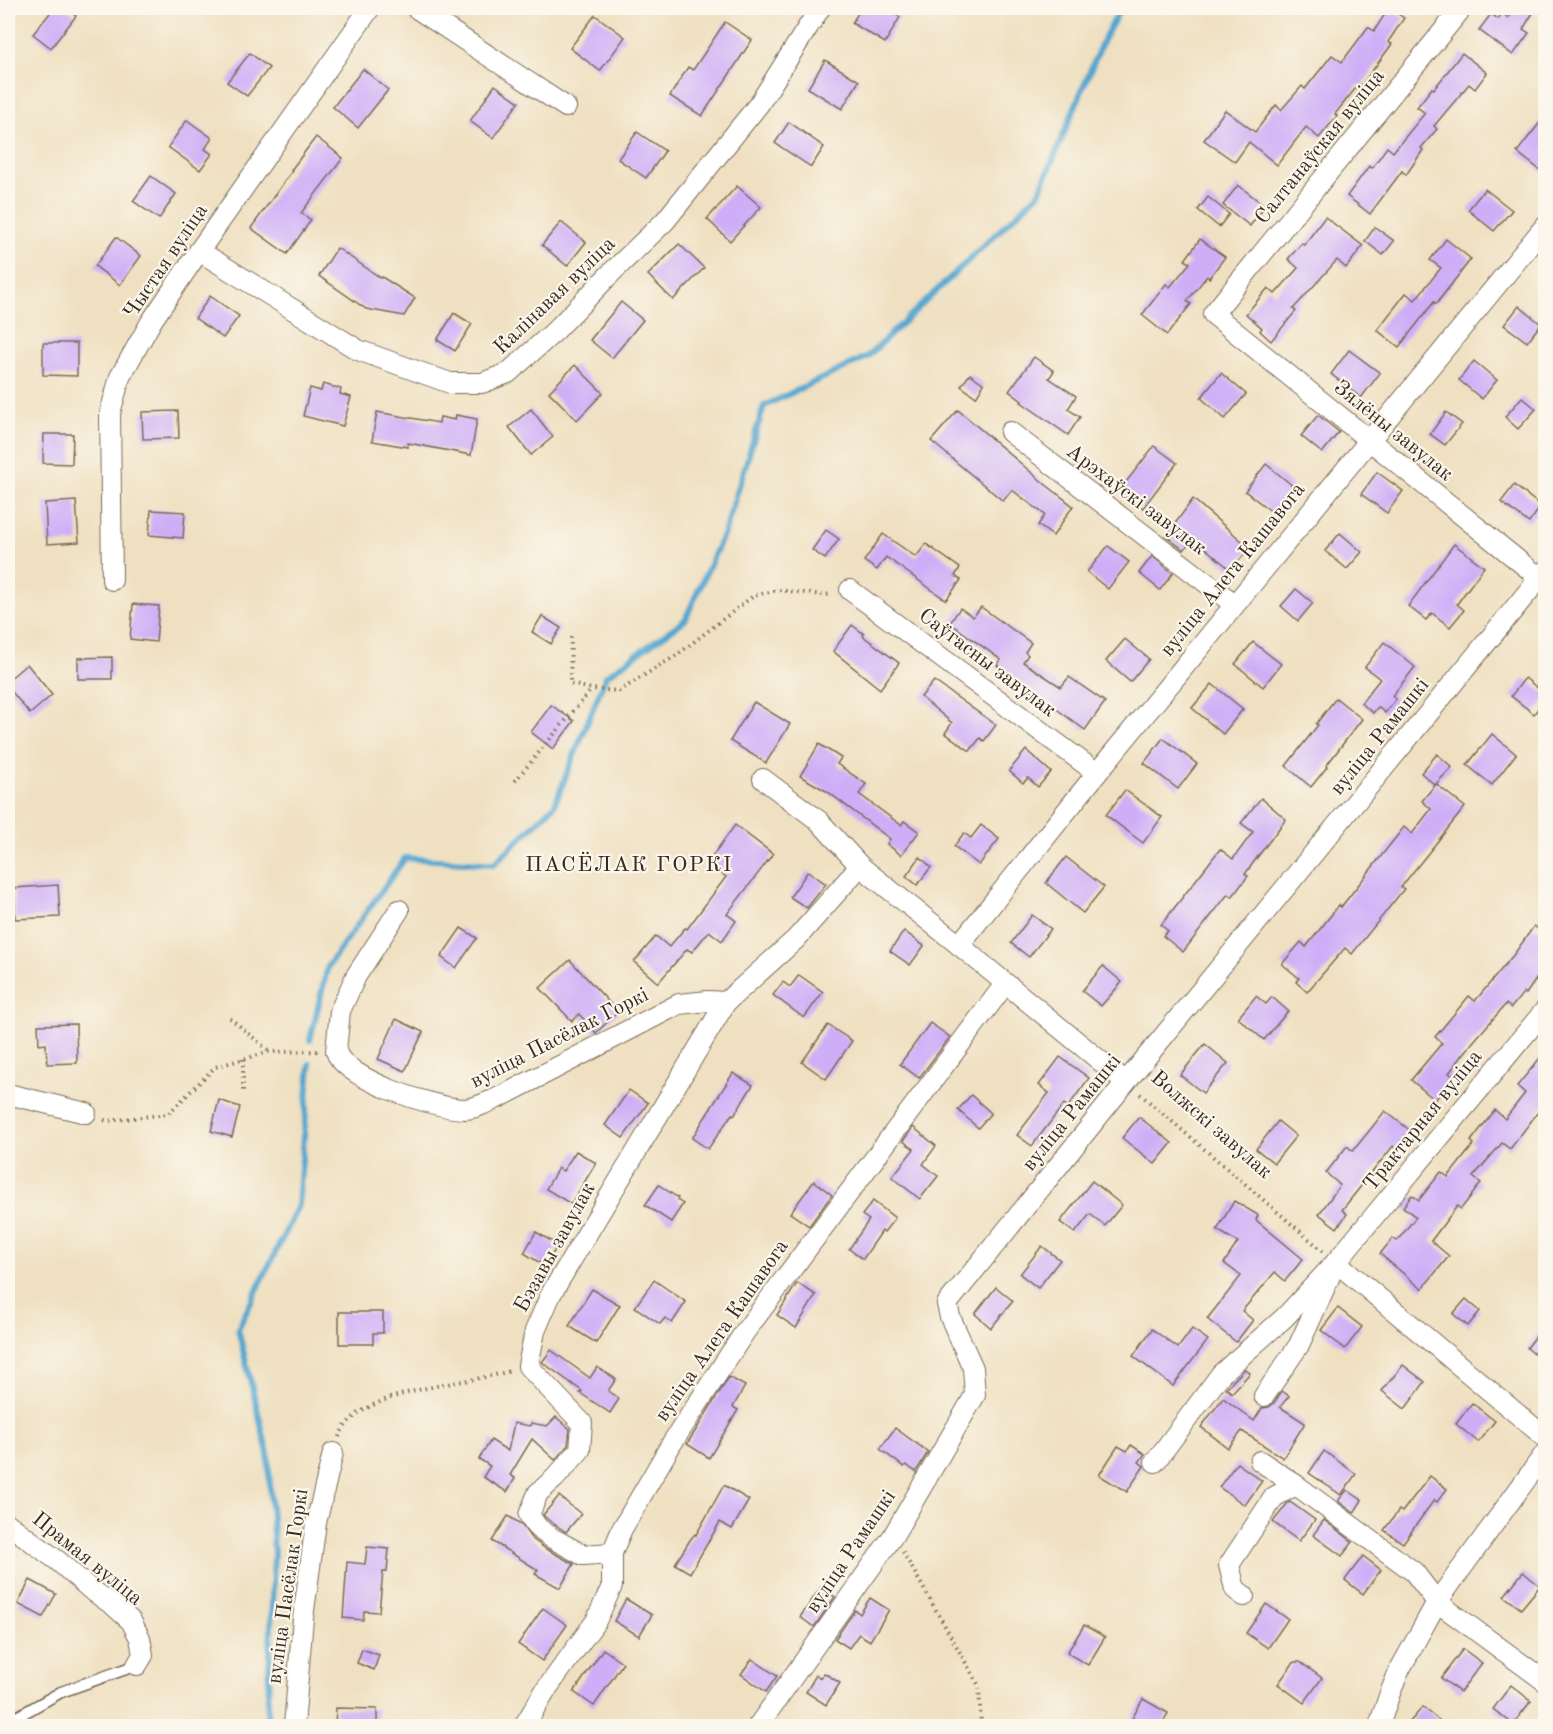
<svg xmlns="http://www.w3.org/2000/svg" width="1553" height="1734" font-family="'Old Standard TT',serif">
	<rect width="100%" height="100%" fill="#fbf7ec"/>
	<filter id="ink" filterUnits="userSpaceOnUse"><feTurbulence type="fractalNoise" baseFrequency=".0167" numOctaves="2"/><feDisplacementMap in="SourceGraphic" scale="12" xChannelSelector="R" yChannelSelector="G"/><feConvolveMatrix kernelMatrix="1 2 1 2 8 2 1 2 1" color-interpolation-filters="sRGB"/></filter>
	<filter id="wash" filterUnits="userSpaceOnUse"><feTurbulence type="fractalNoise" baseFrequency=".008" numOctaves="4" result="noise"/><feDisplacementMap in="SourceGraphic" scale="24" xChannelSelector="R" yChannelSelector="G"/><feGaussianBlur stdDeviation="1.35" result="paint"/><feColorMatrix in="noise" values="0 0 0 0 0 0 0 0 0 0 0 0 0 0 0 0 0 1.4 0 .05"/><feComposite in="paint" operator="in"/></filter>
	<g filter="url(#wash)">
		<rect width="100%" height="100%" fill="#efe0c1"/>
		<g fill="none" stroke-linecap="round" stroke-linejoin="round">
			<g stroke="#53a6cf" stroke-width="6">
				<path d="M310,1040L328,966L405,858L494,864L554,806L606,676L685,620L725,531L764,406L867,357L1039,193L1103,40L1121,8"/>
				<path d="M267,1726L274,1553L268,1454L238,1329L298,1206L310,1064"/>
			</g>
		</g>
		<g id="blocks">
			<g fill="#ceaff7">
				<path d="M54,8H65L76,16L51,48L33,34Z"/>
				<path d="M861,8H884L900,17L885,43L852,23Z"/>
				<path d="M1389,8L1404,18L1388,42L1392,44L1361,86L1359,84L1335,114L1337,116L1319,138L1306,127L1277,165L1249,142L1235,162L1204,140L1225,110L1255,132L1276,105L1281,110L1302,86L1305,89L1332,55L1342,62L1368,27L1374,31Z"/>
				<path d="M1515,8H1536L1523,29L1529,33L1513,55L1479,30L1491,14L1498,19L1502,13L1508,18Z"/>
				<path d="M595,15L625,37L600,71L570,48Z"/>
				<path d="M725,22L752,40L702,116L670,96L688,67L693,70Z"/>
				<path d="M250,53L269,68L247,96L227,82Z"/>
				<path d="M1462,53L1487,73L1475,89L1469,84L1434,126L1437,129L1421,148L1423,150L1406,175L1402,171L1370,214L1347,196L1369,166L1372,168L1387,147L1393,152L1425,113L1417,107L1432,88L1434,89Z"/>
				<path d="M825,60L859,81L842,109L808,88Z"/>
				<path d="M363,69L388,90L358,128L333,107Z"/>
				<path d="M495,85L519,102L493,138L470,121Z"/>
				<path d="M1545,116V174L1517,152Z"/>
				<path d="M187,120L212,138L205,149L212,154L200,170L168,147Z"/>
				<path d="M789,122L824,147L811,167L775,143Z"/>
				<path d="M637,132L665,151L646,178L618,159Z"/>
				<path d="M316,137L343,158L301,213L311,220L287,254L251,228L292,171L291,170Z"/>
				<path d="M151,176L176,194L159,219L133,201Z"/>
				<path d="M1238,185L1265,206L1250,226L1223,205Z"/>
				<path d="M737,186L761,207L730,241L707,219Z"/>
				<path d="M1485,189L1512,210L1494,231L1468,210Z"/>
				<path d="M1208,197L1229,214L1219,227L1198,210Z"/>
				<path d="M1325,217L1363,246L1346,268L1337,260L1293,309L1296,311L1271,341L1260,331L1262,328L1246,314L1268,288L1275,294L1298,268L1288,259L1302,243L1304,245Z"/>
				<path d="M561,222L586,242L567,266L542,245Z"/>
				<path d="M1375,227L1394,241L1383,255L1365,241Z"/>
				<path d="M116,237L141,256L120,285L95,266Z"/>
				<path d="M1200,239L1225,257L1209,278L1207,276L1187,301L1191,304L1167,335L1142,315L1166,284L1170,287L1190,263L1185,260Z"/>
				<path d="M1446,239L1471,259L1436,304L1434,302L1399,347L1377,330L1406,293L1415,300L1441,268L1430,260Z"/>
				<path d="M679,244L704,268L673,300L648,275Z"/>
				<path d="M337,248L381,278L382,277L415,298L404,316L366,309L319,276Z"/>
				<path d="M210,296L239,316L223,338L195,318Z"/>
				<path d="M621,302L643,320L612,358L590,340Z"/>
				<path d="M1519,306L1541,324L1527,342L1504,325Z"/>
				<path d="M454,313L472,324L455,351L437,340Z"/>
				<path d="M43,343H77V376L43,375Z"/>
				<path d="M1349,350L1380,373L1361,398L1331,374Z"/>
				<path d="M1034,357L1054,371L1049,378L1076,396L1068,409L1080,417L1068,435L1021,402L1022,401L1009,391Z"/>
				<path d="M1474,361L1497,380L1482,399L1459,380Z"/>
				<path d="M575,365L603,393L577,420L549,392Z"/>
				<path d="M1221,373L1246,394L1225,419L1201,398Z"/>
				<path d="M970,374L984,384L976,397L961,386Z"/>
				<path d="M323,384L341,389L340,394L351,397L343,426L303,416L310,388L321,391Z"/>
				<path d="M1522,397L1536,409L1518,429L1505,417Z"/>
				<path d="M531,409L553,437L531,455L509,427Z"/>
				<path d="M958,410L1045,484L1073,506L1053,536L1038,525L1045,515L1012,490L1003,501L931,441Z"/>
				<path d="M178,411L179,438L143,439L142,412Z"/>
				<path d="M377,412L439,423L440,417L455,420L456,415L477,419L471,455L408,443V447L372,441Z"/>
				<path d="M1446,412L1462,424L1445,445L1430,434Z"/>
				<path d="M1318,415L1339,432L1322,453L1301,436Z"/>
				<path d="M44,434H73L72,464L43,463Z"/>
				<path d="M1154,446L1177,463L1143,508L1119,491Z"/>
				<path d="M1266,464L1293,486L1272,512L1245,491Z"/>
				<path d="M1377,472L1403,491L1387,513L1361,494Z"/>
				<path d="M1514,485L1541,506L1529,523L1501,502Z"/>
				<path d="M1193,499L1250,548L1231,570L1193,538L1184,550L1166,536Z"/>
				<path d="M76,501L79,542L47,544L45,503Z"/>
				<path d="M151,510L185,512L183,538L149,535Z"/>
				<path d="M826,530L839,539L825,559L812,550Z"/>
				<path d="M1340,533L1362,552L1347,569L1325,551Z"/>
				<path d="M883,534L916,557L926,544L960,568L955,576L961,580L946,600L886,557L877,570L864,561Z"/>
				<path d="M1454,544L1484,567L1457,604L1464,610L1450,627L1432,613L1426,620L1408,606Z"/>
				<path d="M1108,546L1129,562L1108,589L1087,572Z"/>
				<path d="M1152,556L1173,573L1160,590L1139,573Z"/>
				<path d="M1296,589L1313,603L1298,621L1281,606Z"/>
				<path d="M133,604L159,606L156,642L130,639Z"/>
				<path d="M981,607L1031,643L1025,652L1028,655L1023,662L1061,687L1069,677L1105,702L1085,730L997,665L1001,660L950,623L960,608L973,617Z"/>
				<path d="M542,616L561,628L551,644L532,632Z"/>
				<path d="M852,625L864,634L863,636L899,663L880,689L833,651Z"/>
				<path d="M1125,639L1149,659L1130,682L1106,661Z"/>
				<path d="M1253,642L1281,664L1263,687L1235,664Z"/>
				<path d="M1384,642L1415,667L1392,696L1396,699L1385,713L1378,707L1373,713L1361,703L1380,679L1365,667Z"/>
				<path d="M112,657V679H78V658Z"/>
				<path d="M27,664L52,695L30,714L8,687V680Z"/>
				<path d="M1525,678L1545,694V699L1534,714L1511,696Z"/>
				<path d="M934,681L996,725L984,741L980,738L970,751L945,733L952,723L921,697Z"/>
				<path d="M1212,684L1243,709L1223,734L1192,708Z"/>
				<path d="M1336,698L1362,719L1326,766L1327,767L1311,787L1286,766L1318,725L1316,724Z"/>
				<path d="M754,702L790,724L766,763L730,741Z"/>
				<path d="M551,705L574,721L553,749L531,732Z"/>
				<path d="M1492,734L1516,754L1492,785L1467,765Z"/>
				<path d="M1163,738L1197,764L1178,789L1144,763Z"/>
				<path d="M819,744L841,758L837,764L866,784L859,794L901,825L904,821L919,832L901,855L887,844L890,839L828,792L800,776Z"/>
				<path d="M1026,750L1051,772L1038,787L1028,778L1023,783L1009,771Z"/>
				<path d="M1437,754L1452,767L1436,784L1465,807L1401,887L1404,889L1352,954L1345,948L1307,992L1296,982L1299,978L1282,964L1301,942L1306,947L1339,905L1341,907L1404,827L1412,834L1431,809L1422,801L1435,785L1421,773Z"/>
				<path d="M1125,790L1162,817L1143,843L1106,815Z"/>
				<path d="M1261,798L1286,819L1256,859L1245,874L1248,876L1232,897L1228,894L1183,952L1163,936L1168,931L1161,925L1220,849L1233,859L1253,832L1241,823Z"/>
				<path d="M735,825L773,854L727,914L736,921L722,941L709,931L692,952L687,949L658,983L634,962L656,936L669,947L685,928L687,929L726,877L707,863Z"/>
				<path d="M981,825L999,839L979,865L954,846L964,833L971,838Z"/>
				<path d="M920,857L931,867L917,885L906,876Z"/>
				<path d="M1066,857L1104,887L1083,913L1046,883Z"/>
				<path d="M808,871L826,884L807,908L790,897Z"/>
				<path d="M58,885L60,917L15,919L14,888Z"/>
				<path d="M1032,915L1051,929L1029,957L1011,943Z"/>
				<path d="M1534,926L1545,934V966L1526,994L1524,992L1511,1008L1506,1004L1473,1042L1449,1073L1454,1077L1435,1100L1411,1080L1442,1043L1435,1037L1469,996L1475,1001L1515,953Z"/>
				<path d="M461,928L477,938L456,968L441,957Z"/>
				<path d="M904,931L924,946L910,965L890,951Z"/>
				<path d="M570,960L618,1012L596,1033L579,1014L572,1021L540,988Z"/>
				<path d="M1103,966L1122,982L1101,1006L1082,991Z"/>
				<path d="M799,975L823,992L804,1018L773,995L783,982L790,987Z"/>
				<path d="M1256,996L1266,1004L1272,997L1288,1011L1264,1040L1238,1018Z"/>
				<path d="M396,1019L423,1032L405,1071L378,1059Z"/>
				<path d="M930,1023L950,1037L919,1078L900,1064Z"/>
				<path d="M76,1024L77,1063L47,1064L46,1044L39,1045L38,1025Z"/>
				<path d="M828,1025L852,1041L826,1079L802,1062Z"/>
				<path d="M1205,1044L1228,1063L1203,1093L1180,1075Z"/>
				<path d="M1545,1052V1103L1510,1149L1502,1143L1473,1177L1481,1183L1461,1209L1457,1206L1431,1241L1449,1256L1422,1289L1380,1254L1393,1238L1397,1241L1416,1217L1403,1207L1412,1195L1419,1200L1441,1172L1448,1177L1474,1144L1471,1141L1495,1110L1505,1119L1525,1093L1517,1086Z"/>
				<path d="M1060,1057L1089,1078L1068,1107L1064,1104L1032,1146L1017,1135L1049,1093L1039,1085Z"/>
				<path d="M733,1073L753,1085L734,1115L732,1114L708,1149L692,1138Z"/>
				<path d="M629,1090L648,1103L623,1138L605,1125Z"/>
				<path d="M971,1095L991,1113L978,1128L958,1110Z"/>
				<path d="M219,1100L240,1107L232,1137L211,1131Z"/>
				<path d="M1385,1111L1411,1131L1396,1149L1393,1146L1342,1210L1347,1214L1337,1228L1319,1214L1340,1185L1326,1173L1347,1146L1353,1151Z"/>
				<path d="M1139,1117L1172,1143L1155,1164L1122,1138Z"/>
				<path d="M1278,1121L1296,1136L1274,1163L1256,1149Z"/>
				<path d="M913,1127L936,1146L923,1164L938,1176L920,1199L892,1177L914,1149L903,1141Z"/>
				<path d="M576,1151L596,1163L571,1204L546,1189L558,1168L563,1171Z"/>
				<path d="M814,1181L832,1195L809,1226L790,1213Z"/>
				<path d="M1092,1181L1122,1205L1105,1226L1090,1214L1075,1233L1060,1222Z"/>
				<path d="M659,1185L678,1198L677,1200L683,1204L671,1222L645,1205Z"/>
				<path d="M873,1201L895,1218L884,1232L882,1231L863,1259L849,1249L869,1220L862,1215Z"/>
				<path d="M1234,1201L1258,1215L1256,1220L1303,1259L1285,1281L1275,1272L1242,1311L1253,1320L1236,1342L1207,1319L1241,1276L1224,1263L1238,1242L1217,1230Z"/>
				<path d="M536,1232L558,1245L545,1266L524,1253Z"/>
				<path d="M1042,1246L1060,1260L1038,1288L1020,1274Z"/>
				<path d="M654,1280L686,1302L672,1323L665,1318L660,1324L635,1307Z"/>
				<path d="M797,1283L816,1295L796,1328L777,1315Z"/>
				<path d="M996,1287L1013,1301L991,1328L975,1314Z"/>
				<path d="M592,1289L620,1305L596,1343L569,1326Z"/>
				<path d="M1466,1299L1480,1311L1468,1326L1453,1314Z"/>
				<path d="M1338,1308L1362,1327L1345,1349L1321,1330Z"/>
				<path d="M339,1312H383V1333H373V1344H339Z"/>
				<path d="M1545,1324V1363L1527,1348Z"/>
				<path d="M1152,1329L1178,1348L1192,1329L1208,1340L1173,1386L1133,1356Z"/>
				<path d="M551,1350L590,1378L597,1367L616,1379L608,1391L619,1399L610,1413L580,1393L582,1391L542,1362Z"/>
				<path d="M1403,1365L1425,1382L1405,1409L1382,1391Z"/>
				<path d="M1245,1369L1250,1373L1232,1393L1226,1388Z"/>
				<path d="M729,1377L745,1386L733,1407L738,1410L709,1458L687,1444Z"/>
				<path d="M1282,1391L1289,1396L1280,1407L1305,1423L1283,1458L1242,1431L1228,1448L1201,1427L1223,1398L1254,1421L1262,1408L1269,1407L1274,1403Z"/>
				<path d="M1472,1403L1495,1421L1478,1442L1456,1424Z"/>
				<path d="M556,1417L570,1429L568,1445L555,1460L532,1439L510,1475L515,1478L507,1492L483,1477L490,1466L479,1459L491,1440L508,1451L514,1423L530,1426L531,1423L547,1426Z"/>
				<path d="M895,1428L928,1452L916,1472L906,1465L904,1467L880,1449Z"/>
				<path d="M1131,1445L1145,1454L1139,1462L1144,1466L1127,1492L1099,1475L1118,1446L1127,1451Z"/>
				<path d="M1324,1451L1356,1474L1341,1495L1309,1473Z"/>
				<path d="M1237,1463L1262,1481L1245,1505L1219,1487Z"/>
				<path d="M1430,1476L1447,1489L1437,1502L1434,1500L1403,1543L1384,1530L1399,1510L1402,1512Z"/>
				<path d="M724,1485L749,1500L732,1529L720,1522L690,1573L675,1564L690,1540L695,1534L696,1535Z"/>
				<path d="M1347,1490L1362,1500L1354,1513L1338,1501Z"/>
				<path d="M559,1496L581,1514L566,1532L547,1519L543,1515Z"/>
				<path d="M1290,1502L1315,1520L1299,1541L1273,1522L1287,1504Z"/>
				<path d="M508,1516L521,1524L531,1538L546,1549L574,1564L560,1588L535,1574L538,1570L492,1541Z"/>
				<path d="M1324,1520L1353,1542L1342,1556L1313,1535Z"/>
				<path d="M367,1547L389,1549L387,1572H383L379,1612L364,1611L363,1620L343,1618L347,1562L365,1564Z"/>
				<path d="M1363,1556L1381,1570L1363,1594L1345,1580Z"/>
				<path d="M1523,1572L1540,1586L1521,1609L1504,1596Z"/>
				<path d="M30,1580L56,1594L43,1617L18,1604Z"/>
				<path d="M821,1587L835,1597L814,1627L800,1617Z"/>
				<path d="M870,1598L889,1610L870,1641L859,1634L849,1648L835,1639L855,1610L860,1614Z"/>
				<path d="M626,1599L652,1615L639,1636L614,1621Z"/>
				<path d="M1266,1604L1288,1619L1268,1648L1246,1633Z"/>
				<path d="M543,1608L567,1625L542,1661L518,1644Z"/>
				<path d="M1084,1625L1105,1637L1088,1665L1067,1653Z"/>
				<path d="M362,1649L379,1655L374,1670L357,1663Z"/>
				<path d="M603,1649L623,1663L594,1706L574,1692Z"/>
				<path d="M1463,1649L1482,1663L1460,1692L1441,1678Z"/>
				<path d="M752,1659L777,1676L766,1692L741,1674Z"/>
				<path d="M1294,1662H1300L1322,1678L1304,1703L1278,1684Z"/>
				<path d="M824,1673L840,1683L826,1705L806,1692L816,1675L820,1678Z"/>
				<path d="M1511,1685L1531,1701L1513,1724L1493,1709Z"/>
				<path d="M1143,1699L1168,1713L1161,1726H1128Z"/>
				<path d="M1423,1707L1446,1726H1406Z"/>
				<path d="M336,1708L377,1709V1726H335Z"/>
			</g>
		</g>
	</g>
	<g filter="url(#ink)">
		<use href="#blocks" fill-opacity="0" stroke="#7a6a57" stroke-width="1.5"/>
		<g fill="none" stroke-linecap="round" stroke-linejoin="round">
			<defs>
				<path id="service" d="M8,1722L61,1692L137,1665"/>
				<g id="minor">
					<path d="M416,8L566,107"/>
					<path d="M1462,8L1213,314L1546,583"/>
					<path d="M199,251L358,350L450,383H482L508,373L555,331L612,272L665,221L759,104L820,8"/>
					<path d="M1010,432L1234,604"/>
					<path d="M112,580L110,413L120,377L151,322L199,251L370,8"/>
					<path d="M850,590L1097,773"/>
					<path d="M763,779L819,821L860,866L959,945L1126,1082"/>
					<path d="M399,910L356,976L340,1011L336,1051C343,1079 435,1108 463,1109C476,1109 490,1101 502,1096L679,1004L708,1001L726,1002"/>
					<path d="M959,945L1097,773L1546,225"/>
					<path d="M8,1094L86,1113"/>
					<path d="M1336,1262L1546,1438"/>
					<path d="M1264,1396L1299,1345L1330,1276"/>
					<path d="M1260,1461L1296,1485L1414,1572L1437,1602L1546,1682"/>
					<path d="M1155,1462L1221,1374L1285,1317L1336,1262L1546,1009"/>
					<path d="M8,1524L58,1561L89,1588L113,1605L131,1621L140,1638L143,1655L137,1665"/>
					<path d="M612,1553L583,1555L552,1538L538,1528L529,1515L538,1493L555,1478L580,1450L582,1423L528,1366L535,1331L551,1294L726,1002L796,939L860,866"/>
					<path d="M1244,1596L1235,1589L1229,1565L1274,1497L1296,1485"/>
					<path d="M294,1726L303,1618L316,1523L333,1453"/>
					<path d="M524,1726L545,1691L596,1621L612,1586V1553L622,1529L672,1443L744,1333L1005,984"/>
					<path d="M758,1726L893,1536L975,1395L973,1368L950,1317L947,1304L1126,1082L1546,570"/>
					<path d="M1379,1726L1390,1693L1400,1669L1437,1602L1546,1452"/>
				</g>
			</defs>
			<use href="#service" stroke="#7a6a57" stroke-width="13"/>
			<use href="#minor" stroke="#7a6a57" stroke-width="22"/>
			<g stroke="#7a6a57" stroke-width="4" stroke-dasharray="1.5 4.5" stroke-linecap="butt">
				<path d="M571,637L570,684L592,689L619,691L677,655L753,596L778,590L824,595L832,594"/>
				<path d="M515,781L592,689"/>
				<path d="M230,1018L269,1051"/>
				<path d="M243,1059V1093"/>
				<path d="M1140,1094L1323,1251"/>
				<path d="M104,1120L108,1121L168,1114L215,1067L269,1052L320,1051"/>
				<path d="M339,1437C358,1388 465,1385 510,1371"/>
				<path d="M903,1552L979,1686L981,1726"/>
			</g>
			<use href="#service" stroke="#fff" stroke-width="10"/>
			<use href="#minor" stroke="#fff" stroke-width="20"/>
		</g>
	</g>
	<g text-anchor="middle" stroke-width="4.5" stroke-linejoin="round" paint-order="stroke">
		<g font-size="21" fill="#3b2a1e" stroke="#fbf7ec">
			<text transform="translate(1319 146) rotate(-51)" y="7">Салтанаўская вуліца</text>
			<text transform="translate(165 261) rotate(-56)" y="7">Чыстая вуліца</text>
			<text transform="translate(554 295) rotate(-44)" y="7">Калінавая вуліца</text>
			<text transform="translate(1394 430) rotate(39)" y="7">Зялёны завулак</text>
			<text transform="translate(1137 499) rotate(37)" y="7">Арэхаўскі завулак</text>
			<text transform="translate(1232 569) rotate(-51)" y="7">вуліца Алега Кашавога</text>
			<text transform="translate(988 662) rotate(37)" y="7">Саўгасны завулак</text>
			<text transform="translate(1379 736) rotate(-51)" y="7">вуліца Рамашкі</text>
			<text transform="translate(559 1037) rotate(-27)" y="7">вуліца Пасёлак Горкі</text>
			<text transform="translate(1071 1112) rotate(-51)" y="7">вуліца Рамашкі</text>
			<text transform="translate(1422 1120) rotate(-51)" y="7">Трактарная вуліца</text>
			<text transform="translate(1212 1124) rotate(41)" y="7">Волжскі завулак</text>
			<text transform="translate(554 1247) rotate(-61)" y="7">Бэзавы завулак</text>
			<text transform="translate(721 1330) rotate(-55)" y="7">вуліца Алега Кашавога</text>
			<text transform="translate(850 1551) rotate(-56)" y="7">вуліца Рамашкі</text>
			<text transform="translate(88 1558) rotate(39)" y="7">Прамая вуліца</text>
			<text transform="translate(287 1586) rotate(-82)" y="7">вуліца Пасёлак Горкі</text>
		</g>
		<g font-size="22" letter-spacing="1.5" fill="#3b2a1e" stroke="#fbf7ec">
			<text x="629" y="871">ПАСЁЛАК ГОРКІ</text>
		</g>
	</g>
	<rect width="1553" height="1734" fill="none" stroke="#fbf7ec" stroke-width="30"/>
</svg>
